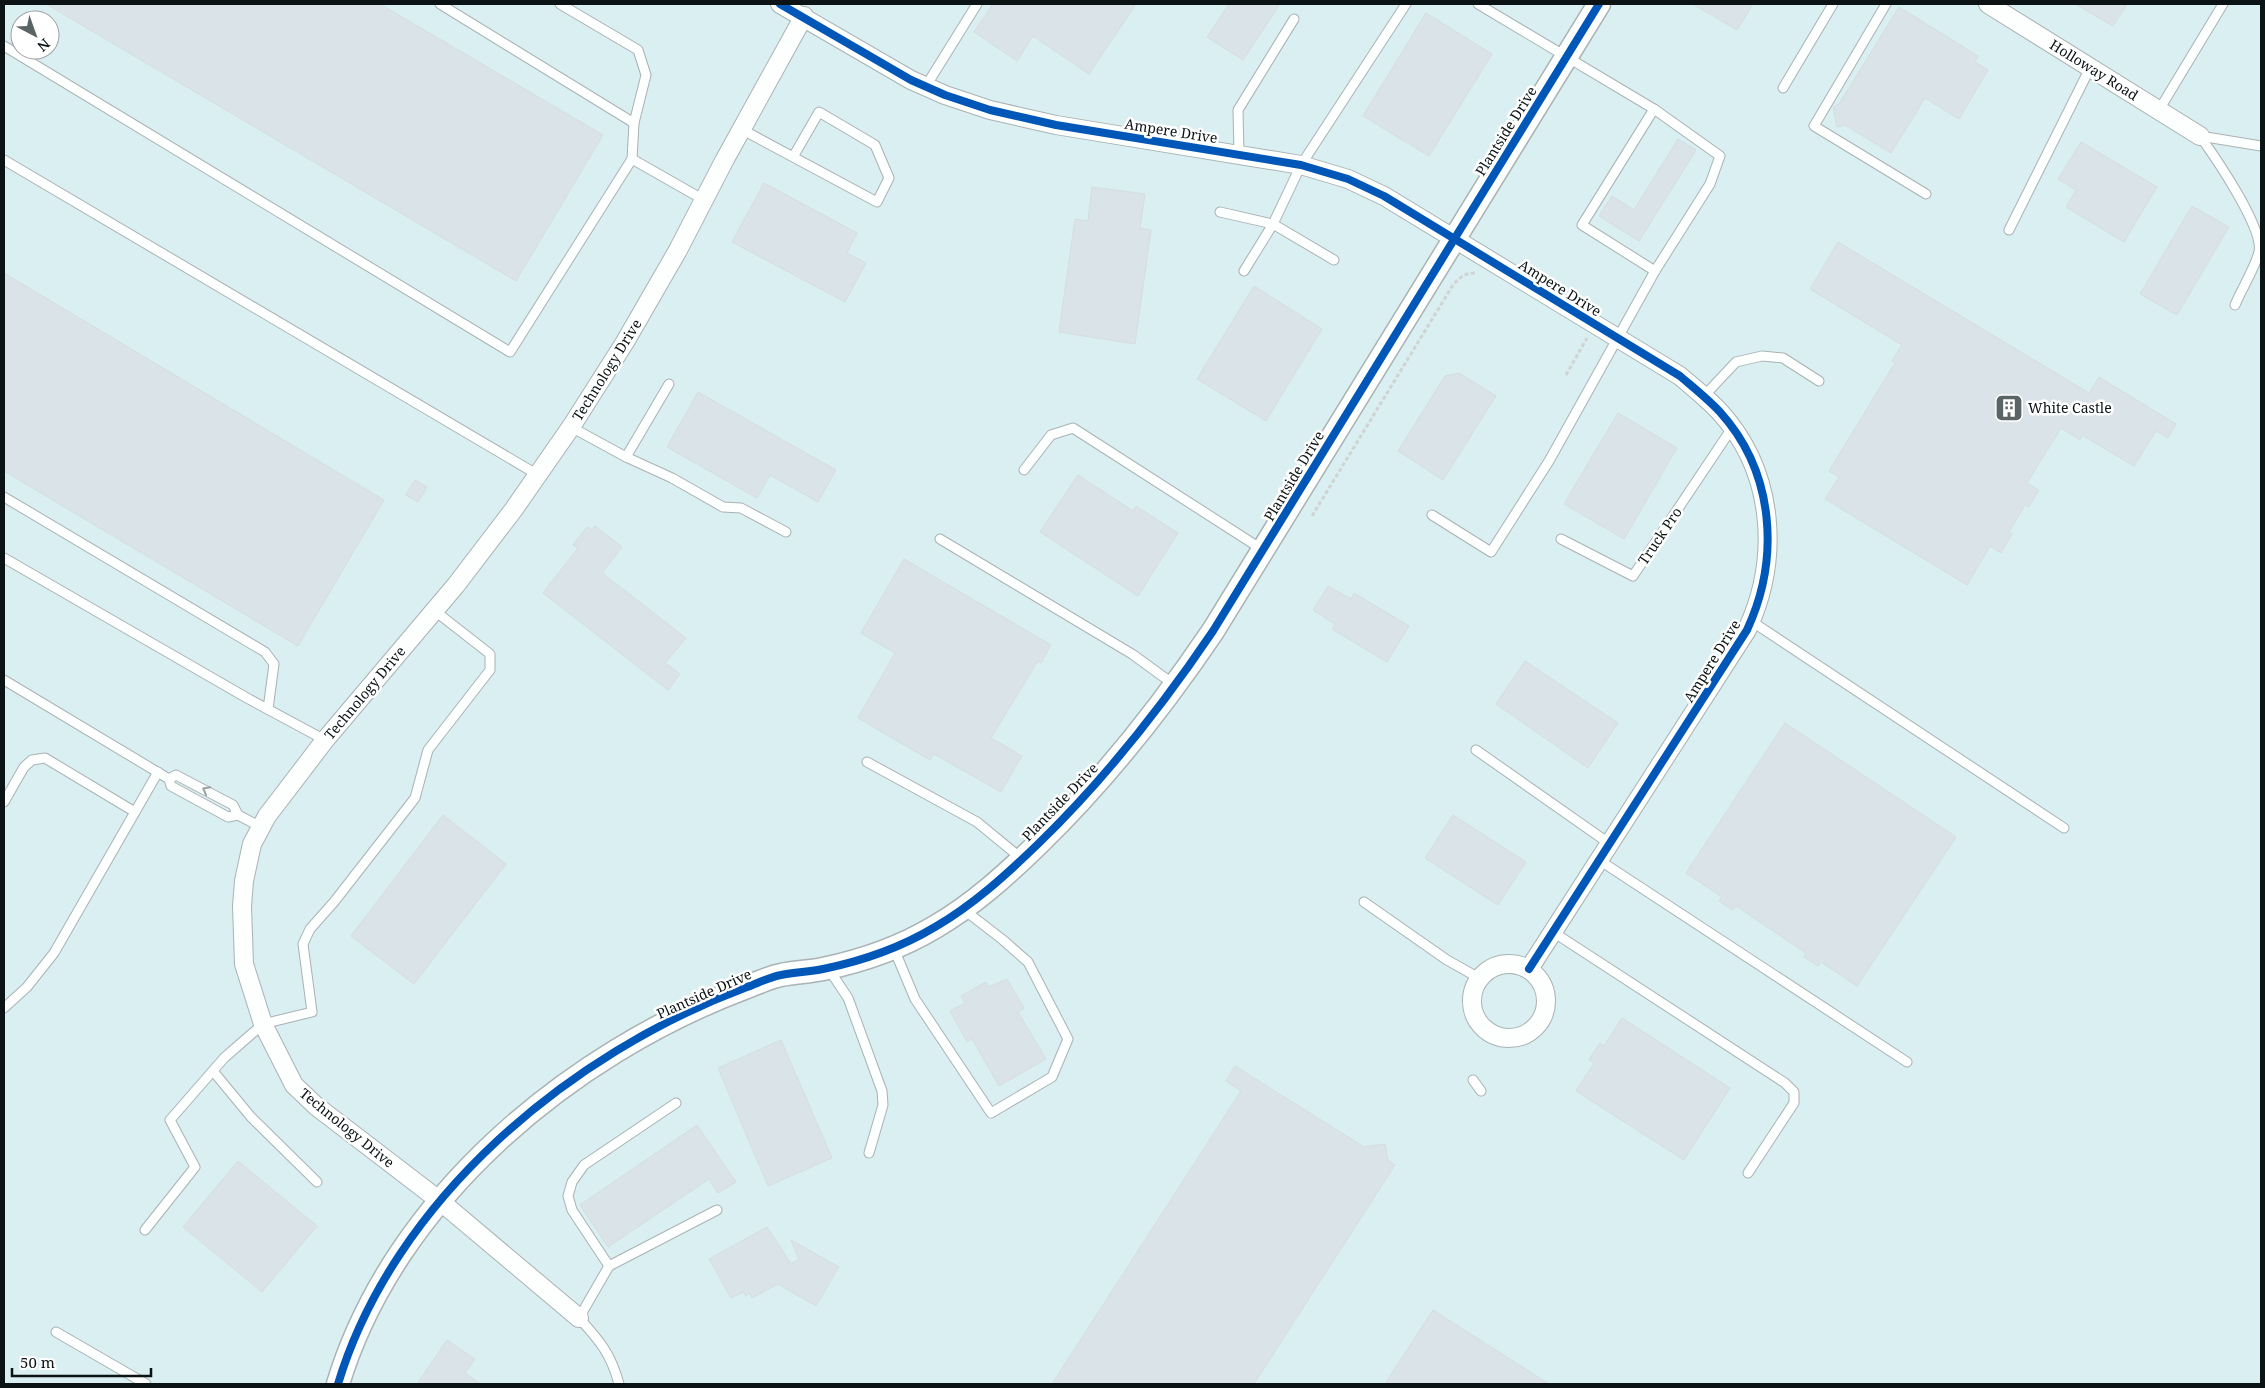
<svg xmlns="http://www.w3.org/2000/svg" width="2265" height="1388" font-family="'Noto Serif',serif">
	<rect width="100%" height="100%" fill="#f0fafb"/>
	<path fill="#d9eff1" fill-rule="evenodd" d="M4,4H2261V1384H4ZM20,20H50V50H20Z"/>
	<g fill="#d9e3e8" stroke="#d5dde0">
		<path d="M46,4H380L603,135L516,281Z"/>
		<path d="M993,4H1136L1089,74L1033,36L1017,61L974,32Z"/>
		<path d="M1229,4H1280L1243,60L1207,37Z"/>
		<path d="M1693,4H1753L1737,30Z"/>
		<path d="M2075,4H2127L2113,26Z"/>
		<path d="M1899,7L1978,56L1975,62L1988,70L1959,119L1925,98L1891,153L1845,125L1837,127L1833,107L1839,104Z"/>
		<path d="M1426,13L1492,54L1429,156L1363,116Z"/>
		<path d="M1678,139L1696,150L1639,241L1599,216L1612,196L1634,210Z"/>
		<path d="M2081,142L2157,187L2124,242L2066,207L2076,190L2058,179Z"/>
		<path d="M764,183L857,233L847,253L866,263L845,302L732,242Z"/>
		<path d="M1092,187L1145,194L1140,228L1151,230L1135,344L1059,332L1075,219L1088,221Z"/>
		<path d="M2192,206L2229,227L2177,315L2140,294Z"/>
		<path d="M1838,242L2089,393L2099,377L2176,424L2168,438L2156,431L2134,466L2082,435L2080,440L2061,428L2027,483L2039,490L2029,507L2025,505L2009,532L2012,534L2001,553L1990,546L1967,585L1825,499L1839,477L1829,471L1895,363L1892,361L1902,345L1810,289Z"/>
		<path d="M4,273L384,500L298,646L4,471Z"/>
		<path d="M1254,286L1322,329L1266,421L1197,379Z"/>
		<path d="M1459,373L1496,396L1443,480L1398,451L1445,376Z"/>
		<path d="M698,392L836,470L818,502L770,475L757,498L667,447Z"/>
		<path d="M1618,413L1677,448L1624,539L1564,504Z"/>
		<path d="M1078,475L1133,511L1136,506L1178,533L1138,596L1040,532Z"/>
		<path d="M415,480L427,487L418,502L406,495Z"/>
		<path d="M595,526L622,547L602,573L686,638L665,663L680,674L668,690L543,593L578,548L573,545L587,527L592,530Z"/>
		<path d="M904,559L1051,645L1041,663L1038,661L991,738L1022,756L1001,792L934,754L930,760L858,718L895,653L861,633Z"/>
		<path d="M1328,586L1351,599L1354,593L1409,626L1387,662L1332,629L1335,624L1313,610Z"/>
		<path d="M1525,661L1618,723L1588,768L1496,704Z"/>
		<path d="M1785,723L1956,837L1857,986L1821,962L1818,966L1804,957L1806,953L1736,906L1733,910L1719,901L1722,897L1686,873Z"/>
		<path d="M443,815L506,864L414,984L351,936Z"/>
		<path d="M1453,815L1526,862L1498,905L1425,858Z"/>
		<path d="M1007,979L1024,1008L1018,1012L1046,1059L999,1086L972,1039L967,1042L950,1011L965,1003L961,996L986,982L989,987Z"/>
		<path d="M1622,1018L1730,1088L1684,1160L1576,1091L1594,1063L1589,1060L1593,1053L1600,1043L1604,1046Z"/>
		<path d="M781,1040L832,1158L768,1186L718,1068Z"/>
		<path d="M1235,1066L1364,1147L1385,1144L1388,1160L1395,1165L1254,1384H1052L1241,1091L1226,1081Z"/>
		<path d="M697,1125L736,1182L718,1193L709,1179L608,1247L580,1205Z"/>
		<path d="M238,1161L317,1226L262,1292L183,1227Z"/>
		<path d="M767,1227L791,1264L799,1259L791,1240L839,1267L816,1306L778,1284L752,1298L749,1293L746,1296L743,1292L731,1298L709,1259Z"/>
		<path d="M1433,1310L1549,1384H1385Z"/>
		<path d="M447,1340L475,1359L465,1373L481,1384H417Z"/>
	</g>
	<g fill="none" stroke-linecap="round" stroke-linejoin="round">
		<defs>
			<g id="service">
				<path d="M440,4L634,123"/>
				<path d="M560,4L638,50L646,75L634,123L632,159"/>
				<path d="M1886,4L1814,126L1926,194"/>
				<path d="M4,46L510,352L632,159L704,200"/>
				<path d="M926,86L977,4"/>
				<path d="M1783,88L1833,4"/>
				<path d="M1654,109L1720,156L1710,184L1655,271"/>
				<path d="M2159,110L2223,4"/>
				<path d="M741,129L877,202L889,178L875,145L819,112L793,157"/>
				<path d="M2200,136C2215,157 2264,228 2259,252C2254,270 2242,288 2235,305"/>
				<path d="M2200,136L2261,146"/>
				<path d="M1239,155L1238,110L1294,19"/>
				<path d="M4,160L538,475"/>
				<path d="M1220,212L1273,224L1334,260"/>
				<path d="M2009,230L2090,68"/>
				<path d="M1244,271L1273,224L1301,165L1406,4"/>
				<path d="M1704,396L1736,362L1762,356L1783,358L1819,381"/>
				<path d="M571,427L626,457L669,384"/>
				<path d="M626,457L672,478L723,507L741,508L786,532"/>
				<path d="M1024,470L1051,435L1073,428L1263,550"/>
				<path d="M4,497L265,652L274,664L268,709"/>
				<path d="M1432,515L1491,552L1549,461L1655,271L1582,225L1654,109L1478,4"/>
				<path d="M940,539L1132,654L1176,686"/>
				<path d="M1561,539L1633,576L1732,428"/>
				<path d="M4,558L247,698L325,740"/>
				<path d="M1751,621L2064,828"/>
				<path d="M4,680L169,779L171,786L228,817L238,815"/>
				<path d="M1476,750L1610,844"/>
				<path d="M867,762L977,822L1022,859"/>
				<path d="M169,779L176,775L233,805L238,815L261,827"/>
				<path d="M4,802L24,767L32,760L45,758L135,812"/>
				<path d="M1599,860L1907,1062"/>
				<path d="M1364,902L1447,960L1479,978"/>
				<path d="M1553,932L1785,1083L1794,1092V1103L1748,1173"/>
				<path d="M894,949L915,999L991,1113L1052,1077L1068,1039L1028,962L1003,940L963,909"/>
				<path d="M828,968L848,998L882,1091L883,1105L869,1153"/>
				<path d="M4,1008L27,987L54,953L158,772"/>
				<path d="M213,1071L251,1117L317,1182"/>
				<path d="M1473,1080L1481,1091"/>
				<path d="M145,1230L195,1167L170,1120L224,1058L263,1024L312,1012L303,944L310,929L334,902L415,798L428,750L490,670V654L435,611"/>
				<path d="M609,1266L572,1210L568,1196L572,1182L584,1165L676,1103"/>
				<path d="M56,1332L146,1384"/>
				<path d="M619,1384C611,1354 600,1341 579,1318L609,1266L717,1210"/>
			</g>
			<g id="minor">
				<path d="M780,4L911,80L945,95L990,110L1056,125L1301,165L1348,179L1384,196L1680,376C1694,388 1708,399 1720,412C1775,473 1780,559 1747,630L1529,969"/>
				<path d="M1988,4L2200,136"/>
				<circle cx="1509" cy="1001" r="37"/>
				<path d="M579,1318L440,1201L316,1106L294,1085L263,1024L244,964L242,906L244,881L252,844L267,816L325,740L456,585L514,509L571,427L625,342L678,250L724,161L804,16"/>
			</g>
			<path id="tertiary" d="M338,1384C394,1199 570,1053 747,987C758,983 770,977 781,975C795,972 809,972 823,969C862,961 900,948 935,927C973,905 1006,875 1038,844C1104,780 1161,708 1213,631L1599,4"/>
		</defs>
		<use href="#service" stroke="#aab2b3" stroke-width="11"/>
		<use href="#minor" stroke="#aab2b3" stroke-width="20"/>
		<use href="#tertiary" stroke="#aab2b3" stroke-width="25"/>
		<g stroke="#d1d3d3" stroke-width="3" stroke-dasharray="4 2.5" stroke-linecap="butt">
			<path d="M1566,375L1587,338"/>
			<path d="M1312,516L1453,285C1460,277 1465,273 1476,273"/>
		</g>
		<use href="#service" stroke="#fdfefe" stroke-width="9"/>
		<use href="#minor" stroke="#fdfefe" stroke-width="18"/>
		<use href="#tertiary" stroke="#fdfefe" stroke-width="22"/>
		<defs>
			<g id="cycleway">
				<path d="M780,4L911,80L945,95L990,110L1056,125L1301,165L1348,179L1384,196L1680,376C1694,388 1708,399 1720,412C1775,473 1780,559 1747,630L1529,969"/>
				<path d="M338,1384C394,1199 570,1053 747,987C758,983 770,977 781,975C795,972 809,972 823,969C862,961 900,948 935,927C973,905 1006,875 1038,844C1104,780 1161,708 1213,631L1599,4"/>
			</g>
		</defs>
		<use href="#cycleway" stroke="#fff" stroke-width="11"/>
		<use href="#cycleway" stroke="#0057b8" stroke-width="8"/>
	</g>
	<defs><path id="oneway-chevron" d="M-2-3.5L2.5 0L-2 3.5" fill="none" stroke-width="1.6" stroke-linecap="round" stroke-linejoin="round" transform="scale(1.25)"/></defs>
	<use stroke="#9ca0a0" href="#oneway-chevron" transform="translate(206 790) rotate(-152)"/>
	<defs>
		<symbol id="building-square" viewBox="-11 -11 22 22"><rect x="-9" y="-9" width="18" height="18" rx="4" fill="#5b6465" stroke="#fff"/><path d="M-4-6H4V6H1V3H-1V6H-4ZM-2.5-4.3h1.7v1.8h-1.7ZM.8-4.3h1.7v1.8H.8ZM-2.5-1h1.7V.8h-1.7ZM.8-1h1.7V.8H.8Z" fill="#fff"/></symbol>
	</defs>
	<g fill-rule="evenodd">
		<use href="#building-square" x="1993" y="392" width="32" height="32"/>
	</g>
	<g text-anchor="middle" stroke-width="5" stroke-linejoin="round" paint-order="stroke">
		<g font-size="14" fill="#0b1314" stroke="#fff">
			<text transform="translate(2094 70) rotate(32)" y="5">Holloway Road</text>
			<text transform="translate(1171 131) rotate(9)" y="5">Ampere Drive</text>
			<text transform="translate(1506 131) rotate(-58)" y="5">Plantside Drive</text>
			<text transform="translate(1560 288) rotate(32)" y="5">Ampere Drive</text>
			<text transform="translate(607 370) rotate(-58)" y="5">Technology Drive</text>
			<text transform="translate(1294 476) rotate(-59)" y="5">Plantside Drive</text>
			<text transform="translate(1660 536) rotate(-56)" y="5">Truck Pro</text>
			<text transform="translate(1712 661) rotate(-58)" y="5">Ampere Drive</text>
			<text transform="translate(365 693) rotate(-50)" y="5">Technology Drive</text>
			<text transform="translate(1060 802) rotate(-46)" y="5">Plantside Drive</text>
			<text transform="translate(704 994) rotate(-24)" y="5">Plantside Drive</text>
			<text transform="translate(347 1128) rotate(39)" y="5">Technology Drive</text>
		</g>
		<g font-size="14" fill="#0b1314" stroke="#fff" text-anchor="start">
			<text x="2028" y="413">White Castle</text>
		</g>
	</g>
	<rect width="2265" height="1388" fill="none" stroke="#0b1314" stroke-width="10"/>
	<g transform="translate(35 35) rotate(139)"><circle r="24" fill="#ffffff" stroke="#9da1a1"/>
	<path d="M0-4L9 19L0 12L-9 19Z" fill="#5b6465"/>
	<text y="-8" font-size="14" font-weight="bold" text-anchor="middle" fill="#0b1314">N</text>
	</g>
	<path d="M12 1368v8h139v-8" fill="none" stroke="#0b1314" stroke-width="2.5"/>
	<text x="20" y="1368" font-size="15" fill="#0b1314" stroke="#ffffff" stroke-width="4" paint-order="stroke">50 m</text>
</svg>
